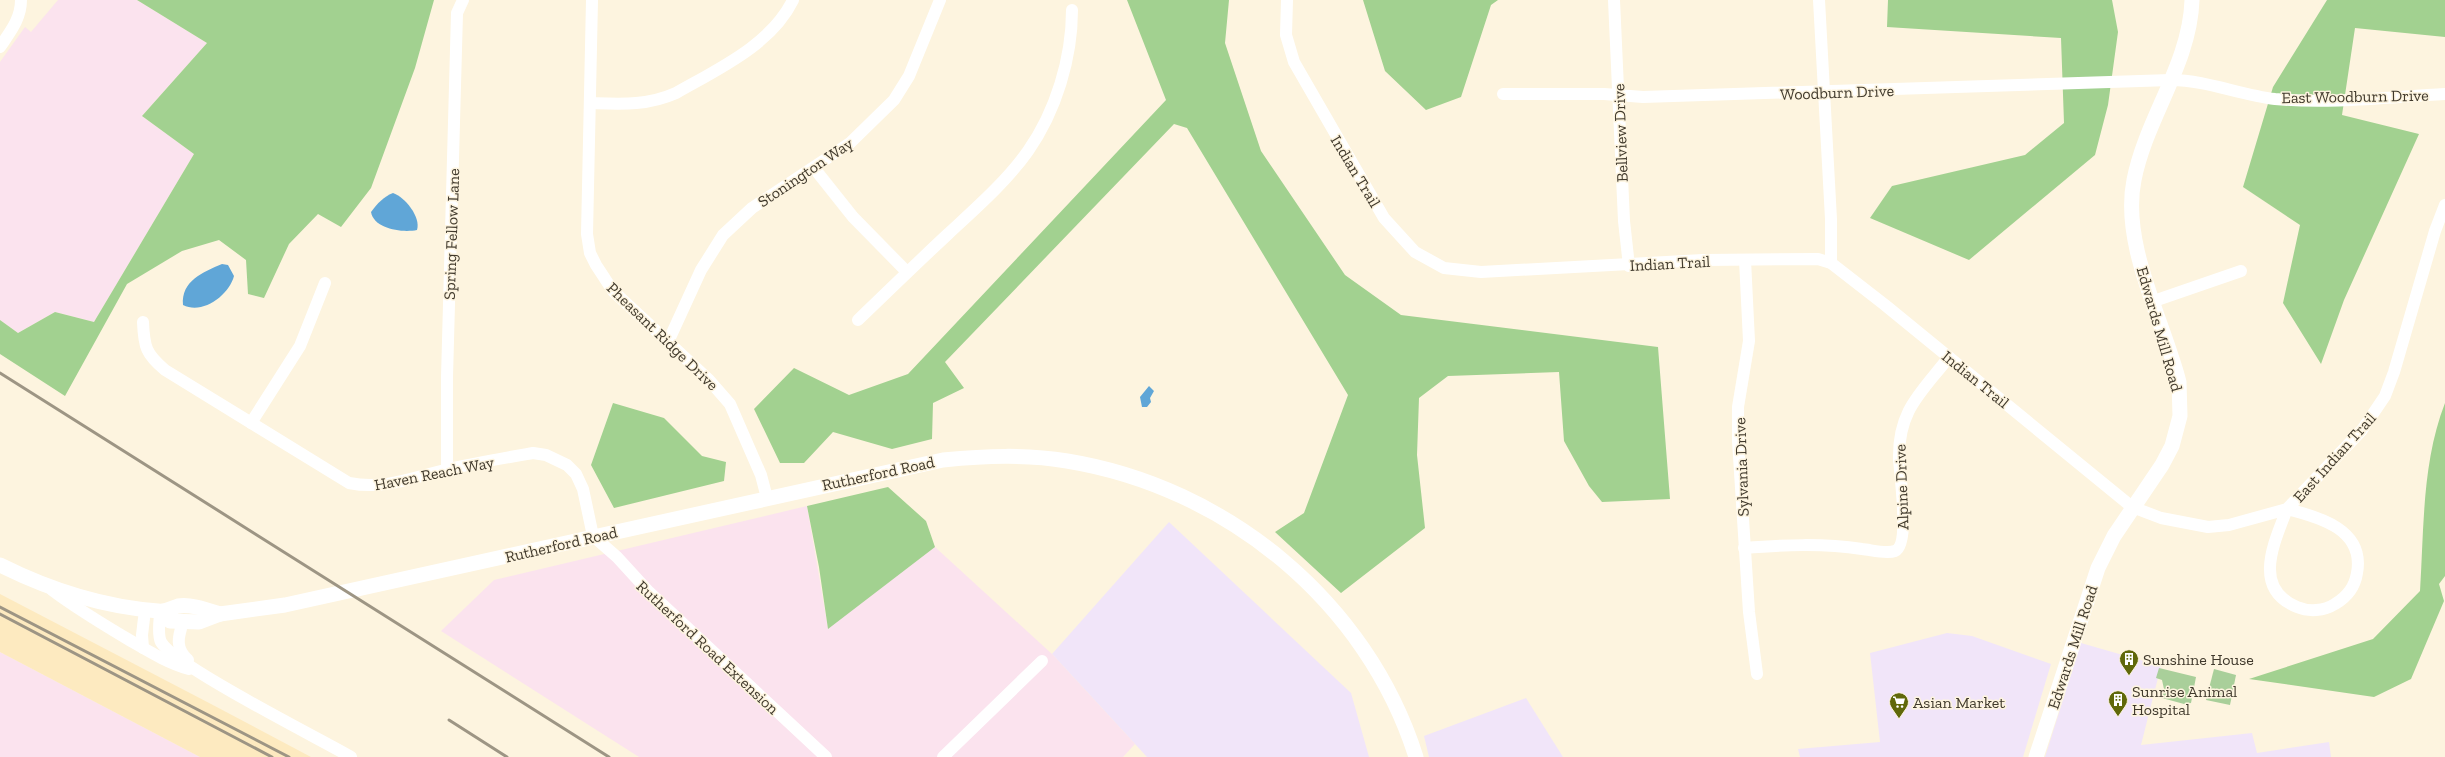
<svg xmlns="http://www.w3.org/2000/svg" width="2445" height="757" font-family="'Zilla Slab',serif">
	<rect width="100%" height="100%" fill="#fdf4df"/>
	<g fill="#f1e5f9">
		<path d="M1169,522L1351,693L1369,757H1147L1052,654Z"/>
		<path d="M1947,633L1972,636L2051,664L2023,757H1800L1798,749L1880,742L1870,653Z"/>
		<path d="M2081,643L2161,666L2141,745L2252,733L2257,753L2329,742L2331,757H2045Z"/>
		<path d="M1526,698L1563,757H1429L1424,736Z"/>
	</g>
	<g fill="#fbe3ee">
		<path d="M58,0H137L207,43L142,116L194,154L94,322L55,312L18,333L0,320V62L25,27L31,32Z"/>
		<path d="M807,506L828,628L935,547L1052,654L1135,744L1123,757H639L441,631L494,580Z"/>
		<path d="M0,652L200,757H0Z"/>
	</g>
	<path fill="#fdeac0" d="M0,594L211,704L311,757H200L0,652Z"/>
	<g fill="#a9cf9a">
		<path d="M2159,668L2196,677L2191,703L2184,704L2162,698L2164,689L2162,680L2156,678Z"/>
		<path d="M2214,669L2236,675L2230,705L2206,700Z"/>
	</g>
	<g fill="#a2d190">
		<path d="M137,0H434L415,68L371,188L341,227L318,214L289,244L264,298L248,294L246,260L219,240L182,251L127,284L65,396L0,354V320L18,333L55,312L94,322L194,154L142,116L207,43Z"/>
		<path d="M1127,0H1229L1225,43L1261,151L1345,275L1401,315L1658,347L1670,499L1602,502L1589,486L1564,441L1559,372L1448,376L1419,398L1417,455L1425,528L1341,593L1275,532L1304,513L1348,395L1187,128L1174,124L945,362L964,388L933,403L932,439L892,449L833,432L804,463H780L754,409L794,368L849,395L908,374L1166,100Z"/>
		<path d="M1363,0H1498L1491,5L1461,97L1426,110L1385,71Z"/>
		<path d="M1888,0H2112L2118,32L2108,105L2095,155L1969,260L1870,218L1892,186L2025,155L2064,123L2061,38L1887,27Z"/>
		<path d="M2327,0H2445V37L2355,28L2342,115L2419,134L2344,300L2321,364L2283,303L2300,225L2243,187L2273,87Z"/>
		<path d="M613,403L664,418L702,456L726,462L724,481L614,508L591,465Z"/>
		<path d="M2445,403V576L2439,584L2444,601L2411,679L2374,697L2249,679L2373,639L2420,591C2424,528 2422,462 2445,403Z"/>
		<path d="M888,487L926,521L935,547L828,629L819,567L807,506Z"/>
	</g>
	<g fill="#60a6d7">
		<path d="M393,193C405,197 421,217 417,230C402,233 374,229 371,212C378,203 383,197 393,193Z"/>
		<path d="M222,264L228,265L234,276C229,295 203,315 183,305C181,281 203,272 222,264Z"/>
		<path d="M1149,386L1154,391L1150,398L1151,402L1147,407H1142L1140,397Z"/>
	</g>
	<g fill="none" stroke-linecap="round" stroke-linejoin="round">
		<g stroke="#fff" stroke-width="12">
			<path d="M592,0L587,234L590,253L596,265L613,291L709,380L730,404L761,475L767,498"/>
			<path d="M1287,0L1286,35L1294,62L1384,218L1415,252L1444,268L1481,272L1703,260L1818,259L1831,263L1885,305L2132,507L2161,518L2208,527L2229,525L2287,509L2362,430L2385,396L2394,372L2435,231L2445,205"/>
			<path d="M1614,0L1624,221L1629,266"/>
			<path d="M1819,0L1831,219V263"/>
			<path d="M0,47C10,32 21,19 21,0"/>
			<path d="M1503,94H1604L1643,97L2171,80C2206,80 2240,95 2275,99C2331,104 2389,97 2445,94"/>
			<path d="M590,103C620,104 647,106 676,93C718,69 771,45 793,0"/>
			<path d="M814,168L853,217L907,272"/>
			<path d="M1745,260L1749,341L1738,407V441L1749,612L1757,674"/>
			<path d="M2154,301L2241,271"/>
			<path d="M858,320C888,291 918,262 948,234C976,208 1006,182 1028,151C1056,111 1072,58 1072,10"/>
			<path d="M143,322C144,347 146,354 165,370L349,483C384,490 411,478 445,470C474,463 504,458 533,453L546,455L567,465L576,474L583,489L593,536L617,557L649,592L826,757"/>
			<path d="M668,342L701,270L723,235L752,208L850,143L894,100L909,76L940,0"/>
			<path d="M251,423L300,346L325,283"/>
			<path d="M447,470V377L457,13L463,0"/>
			<path d="M2287,509C2320,517 2365,530 2357,573C2355,586 2347,597 2335,604C2324,611 2309,612 2297,607C2251,588 2275,541 2287,509Z"/>
			<path d="M1744,548C1784,545 1822,543 1862,549C1872,550 1886,554 1895,551C1910,545 1900,475 1899,459C1898,410 1921,393 1949,357"/>
			<path d="M52,590C77,609 104,625 131,641C150,652 168,663 189,669"/>
			<path d="M160,612C160,620 157,634 161,642C173,665 320,739 351,757"/>
			<path d="M183,622C178,637 175,648 188,660"/>
			<path d="M143,648L142,635L145,610"/>
			<path d="M943,757L1042,661"/>
		</g>
		<g stroke="#fff" stroke-width="15">
			<path d="M0,565C48,589 104,607 158,611C165,612 172,608 178,606C192,604 207,610 220,614"/>
			<path d="M160,612L170,621L199,622L220,614L285,605L943,460C985,456 1026,454 1067,461C1227,487 1367,602 1416,757"/>
			<path d="M2036,757L2098,568L2114,536L2162,465L2172,446L2180,416L2179,382C2163,320 2121,244 2134,180C2146,118 2190,64 2192,0"/>
		</g>
		<g stroke="#9d9584" stroke-width="3">
			<path d="M0,373L609,757"/>
			<path d="M0,607L289,757"/>
			<path d="M0,614L272,757"/>
			<path d="M449,720L507,757"/>
		</g>
	</g>
	<defs>
		<symbol id="building-pin" viewBox="-11 -11 22 30"><path d="M0 17L-7.5 6A9.5 9.5 0 1 1 7.5 6Z" fill="#60680a" stroke="#fdf4df"/><path d="M-4-6H4V6H1V3H-1V6H-4ZM-2.5-4.3h1.7v1.8h-1.7ZM.8-4.3h1.7v1.8H.8ZM-2.5-1h1.7V.8h-1.7ZM.8-1h1.7V.8H.8Z" fill="#fff"/></symbol>
		<symbol id="supermarket-pin" viewBox="-11 -11 22 30"><path d="M0 17L-7.5 6A9.5 9.5 0 1 1 7.5 6Z" fill="#60680a" stroke="#fdf4df"/><path d="M-6-5.5h2.5l.6 2H6L4.5 2H-2.5L-4.4-4H-6ZM-1.5 3.2a1.3 1.3 0 1 0 .1 0ZM3 3.2a1.3 1.3 0 1 0 .1 0Z" fill="#fff"/></symbol>
	</defs>
	<g fill-rule="evenodd">
		<use href="#building-pin" x="2118" y="648" width="22" height="30"/>
		<use href="#building-pin" x="2107" y="689" width="22" height="30"/>
		<use href="#supermarket-pin" x="1888" y="691" width="22" height="30"/>
	</g>
	<g text-anchor="middle" stroke-width="3" stroke-linejoin="round" paint-order="stroke">
		<g font-size="16" fill="#40392c" stroke="#fdf4df">
			<text transform="translate(1837 92) rotate(-2)" y="6">Woodburn Drive</text>
			<text transform="translate(2355 96) rotate(-1)" y="6">East Woodburn Drive</text>
			<text transform="translate(1620 133) rotate(-92)" y="6">Bellview Drive</text>
			<text transform="translate(1356 171) rotate(59)" y="6">Indian Trail</text>
			<text transform="translate(805 172) rotate(-34)" y="6">Stonington Way</text>
			<text transform="translate(451 234) rotate(-88)" y="6">Spring Fellow Lane</text>
			<text transform="translate(1670 263) rotate(-3)" y="6">Indian Trail</text>
			<text transform="translate(2160 329) rotate(74)" y="6">Edwards Mill Road</text>
			<text transform="translate(663 336) rotate(44)" y="6">Pheasant Ridge Drive</text>
			<text transform="translate(1976 379) rotate(39)" y="6">Indian Trail</text>
			<text transform="translate(2334 457) rotate(-48)" y="6">East Indian Trail</text>
			<text transform="translate(1741 467) rotate(-92)" y="6">Sylvania Drive</text>
			<text transform="translate(434 473) rotate(-11)" y="6">Haven Reach Way</text>
			<text transform="translate(878 473) rotate(-12)" y="6">Rutherford Road</text>
			<text transform="translate(1901 487) rotate(-92)" y="6">Alpine Drive</text>
			<text transform="translate(561 544) rotate(-13)" y="6">Rutherford Road</text>
			<text transform="translate(708 647) rotate(43)" y="6">Rutherford Road Extension</text>
			<text transform="translate(2072 647) rotate(-72)" y="6">Edwards Mill Road</text>
		</g>
		<g font-size="16" fill="#40392c" stroke="#fdf4df" text-anchor="start">
			<text x="2143" y="665">Sunshine House</text>
			<text x="2132" y="697">Sunrise Animal<tspan x="2132" dy="18">Hospital</tspan></text>
			<text x="1913" y="708">Asian Market</text>
		</g>
	</g>
</svg>
